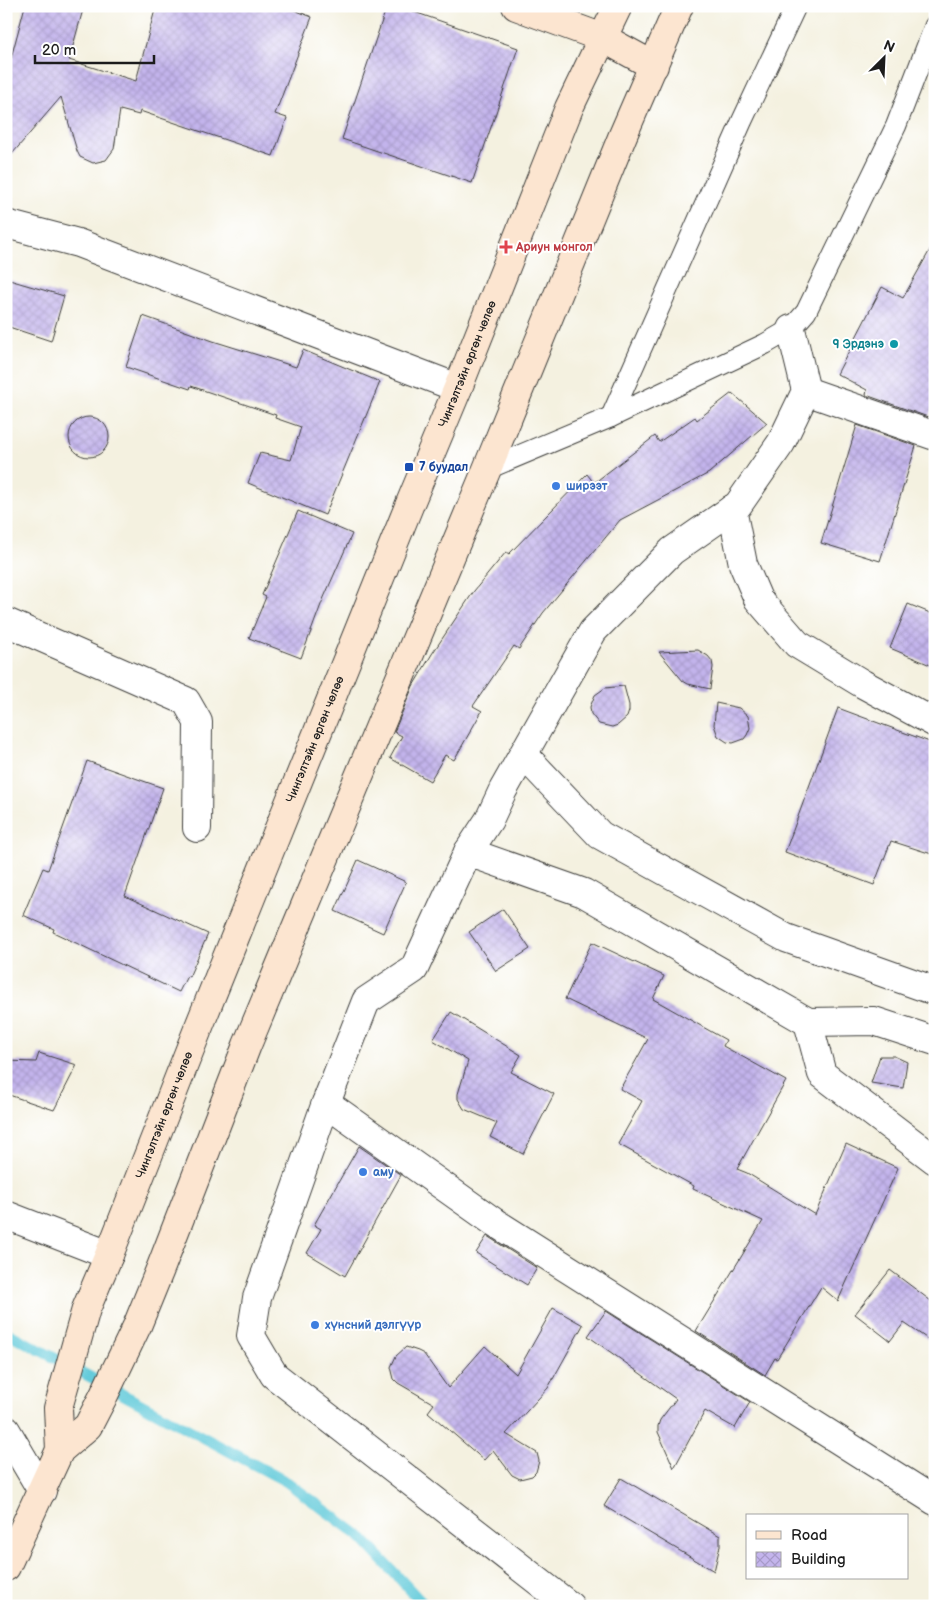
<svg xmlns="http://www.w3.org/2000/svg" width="941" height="1612" font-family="'Balsamiq Sans',sans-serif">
	<defs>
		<pattern id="building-cross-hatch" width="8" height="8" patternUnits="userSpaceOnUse" patternTransform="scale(1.25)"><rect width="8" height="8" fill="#c3b4ec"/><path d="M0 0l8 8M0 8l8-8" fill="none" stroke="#a79aca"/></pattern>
	</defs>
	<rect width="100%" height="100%" fill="#fff"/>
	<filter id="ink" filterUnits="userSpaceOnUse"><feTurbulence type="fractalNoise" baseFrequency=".02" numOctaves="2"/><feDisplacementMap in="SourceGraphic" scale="10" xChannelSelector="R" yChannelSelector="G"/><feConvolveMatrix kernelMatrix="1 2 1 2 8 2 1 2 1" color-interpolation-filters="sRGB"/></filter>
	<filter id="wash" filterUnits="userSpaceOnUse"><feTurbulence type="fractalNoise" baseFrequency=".0096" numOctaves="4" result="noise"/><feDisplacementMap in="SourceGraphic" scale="20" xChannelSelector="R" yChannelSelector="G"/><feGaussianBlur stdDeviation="1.12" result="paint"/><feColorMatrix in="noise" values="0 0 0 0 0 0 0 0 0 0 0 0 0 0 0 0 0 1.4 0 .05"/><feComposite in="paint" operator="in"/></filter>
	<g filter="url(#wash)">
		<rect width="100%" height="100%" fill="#f4f1e0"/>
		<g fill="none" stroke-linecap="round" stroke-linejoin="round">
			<path stroke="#5fc9d9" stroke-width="11" d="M6,1332L287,1482L361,1537L425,1606"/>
		</g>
		<g id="blocks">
			<g fill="url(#building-cross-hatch)">
				<path d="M25,6H84L69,60L136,81L156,6H284L312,17L275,114L287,118L273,156L140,111L139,115L120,110L114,149L106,160L93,163L80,157L77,151L61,97L6,161V57L11,58Z"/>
				<path d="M387,6H397L518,48L472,183L342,139Z"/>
				<path d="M935,241V405L928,417L866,395L867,390L837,374L882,287L903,298Z"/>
				<path d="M6,279L64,296L51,341L6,326Z"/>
				<path d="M143,316L213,341L296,367L303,350L380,382L325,515L248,483L260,453L291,460L301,427L275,418L276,415L191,386L190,389L126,367Z"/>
				<path d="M732,393L767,423L709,473L620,520L543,613L519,649L514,646L473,706L482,711L454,760L445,755L430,781L390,758L402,736L394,732L413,686L432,654L474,591L506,552L509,554L587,474L594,483L655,436L659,442L695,417L697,420Z"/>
				<circle cx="89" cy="437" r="20"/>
				<path d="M857,425L916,446L880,561L821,543Z"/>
				<path d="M298,511L352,534L322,602L301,658L249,638L266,597L262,595Z"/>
				<path d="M908,604L935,615V667L890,648Z"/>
				<path d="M698,650L708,656L712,661L713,667L710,689L688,684L683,681L659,652Z"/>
				<path d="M624,686L629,705V711L627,717L618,725L612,727L599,724L591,714L590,707L595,695L605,688Z"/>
				<path d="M716,703L739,708L748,716L750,728L747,735L744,739L733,743L727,742L718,736L714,725Z"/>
				<path d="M838,708L935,744V855L891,841L874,885L785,852Z"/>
				<path d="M87,761L163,788L125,896L208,934L189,977L187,976L179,992L53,932L54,929L23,915L43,868L48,870Z"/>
				<path d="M358,860L406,882L383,933L335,911Z"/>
				<path d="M503,909L530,949L496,971L469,932Z"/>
				<path d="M592,942L664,976L653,999L726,1040L723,1046L786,1081L737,1169L747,1173L815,1215L846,1144L898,1168L838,1301L821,1287L777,1359L775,1358L765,1375L696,1331L763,1221L693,1189L694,1186L618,1144L642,1101L620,1089L648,1039L565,999Z"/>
				<path d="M451,1012L521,1055L511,1072L554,1094L523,1154L490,1137L497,1123L464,1109L458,1099V1094L468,1061L433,1040Z"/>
				<path d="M39,1053L77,1065L54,1110L6,1094V1061L36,1062Z"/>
				<path d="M880,1056H894L907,1062L903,1088L871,1083Z"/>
				<path d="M359,1146L401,1175L345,1276L307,1253L321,1229L314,1225Z"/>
				<path d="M487,1236L537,1268L527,1285L476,1253Z"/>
				<path d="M890,1270L935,1304V1344L904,1323L890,1341L855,1314Z"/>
				<path d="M553,1308L583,1325L548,1388L506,1434L537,1453L539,1461L536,1472L532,1476L520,1479L512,1475L493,1450L484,1460L428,1412L434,1404L398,1383L394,1379L391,1367L396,1356L406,1347L418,1351L424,1354L448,1388L485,1346L516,1374Z"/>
				<path d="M606,1311L750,1402L735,1428L705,1411L674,1468L658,1432V1426L660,1420L676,1399L588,1336Z"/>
				<path d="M621,1478L720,1536V1546L714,1571L604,1506Z"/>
			</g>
		</g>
	</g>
	<g filter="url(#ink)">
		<use href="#blocks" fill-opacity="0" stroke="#3c3c39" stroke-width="1"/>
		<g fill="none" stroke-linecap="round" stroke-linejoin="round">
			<defs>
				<g id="service">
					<path d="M611,417L742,121L796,6"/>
					<path d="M487,469L611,417L765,344L791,329L806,312L896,126L935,25"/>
				</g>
				<g id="minor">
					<path d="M6,224L78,243L458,388"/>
					<path d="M806,391L935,436"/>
					<path d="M732,509L743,564L758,599L797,644L863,684L935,723"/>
					<path d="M6,622L186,701L198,722L197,828"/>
					<path d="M524,755L600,835L786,938L935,991"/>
					<path d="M468,852L584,893L808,1022L874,1021L935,1041"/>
					<path d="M808,1022L822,1074L935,1160"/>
					<path d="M326,1103L494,1222L935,1501"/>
					<path d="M6,1215L109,1255"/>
					<path d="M6,1430L42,1491"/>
					<path d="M570,1606L274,1375L251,1336L257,1298L326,1103L366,1001L414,969L468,852L489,820L503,790L593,631L672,551L738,505L781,443L806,391L791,329"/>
				</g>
				<g id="secondary">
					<path d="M516,6L603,38L654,66"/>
					<path id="s1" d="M60,1450L58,1408L86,1309L109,1255L200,1024L411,501L458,388L569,108L618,6"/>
					<path d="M6,1567L60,1450L88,1426L103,1397L137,1326L161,1267L247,1045L487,469L623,135L679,6"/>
				</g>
			</defs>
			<use href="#service" stroke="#3c3c39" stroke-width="22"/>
			<use href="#minor" stroke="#3c3c39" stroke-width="30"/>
			<use href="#secondary" stroke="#3c3c39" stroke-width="30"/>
			<use href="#service" stroke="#fff" stroke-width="20"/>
			<use href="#minor" stroke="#fff" stroke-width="28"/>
			<use href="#secondary" stroke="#fce5d0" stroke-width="28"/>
		</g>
	</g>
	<path fill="#e0444e" stroke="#fff" stroke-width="2" d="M503.5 239.5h5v5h5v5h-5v5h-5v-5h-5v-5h5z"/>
	<circle fill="#0f9aa8" stroke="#fff" stroke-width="2" cx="894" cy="344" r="5"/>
	<rect fill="#1a4fb4" stroke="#fff" stroke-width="2" x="404" y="462" width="10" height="10" rx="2.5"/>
	<g fill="#3f7fe0" stroke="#fff" stroke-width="2">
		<circle cx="556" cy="486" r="5"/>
		<circle cx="363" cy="1172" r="5"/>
		<circle cx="315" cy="1325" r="5"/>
	</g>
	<g text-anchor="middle" stroke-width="4" stroke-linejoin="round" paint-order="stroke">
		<g font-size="12" font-weight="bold" fill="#be3a42" stroke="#fff" text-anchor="start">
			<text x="516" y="251">Ариун монгол</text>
		</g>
		<g font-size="12" font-weight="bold" fill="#0d838f" stroke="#fff" text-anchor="end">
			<text x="884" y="348">9 Эрдэнэ</text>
		</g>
		<g font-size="12" fill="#1c1c1c" stroke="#fff">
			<text dy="4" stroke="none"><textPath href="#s1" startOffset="1164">Чингэлтэйн өргөн чөлөө</textPath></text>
			<text dy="4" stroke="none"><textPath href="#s1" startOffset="759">Чингэлтэйн өргөн чөлөө</textPath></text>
			<text dy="4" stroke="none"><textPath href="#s1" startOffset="354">Чингэлтэйн өргөн чөлөө</textPath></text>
		</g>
		<g font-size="12" font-weight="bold" fill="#164399" stroke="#fff" text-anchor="start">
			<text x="419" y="471">7 буудал</text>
		</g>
		<g font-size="12" font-weight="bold" fill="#366cbe" stroke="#fff" text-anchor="start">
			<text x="566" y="490">ширээт</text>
			<text x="373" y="1176">аму</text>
			<text x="325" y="1329">хүнсний дэлгүүр</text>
		</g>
	</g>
	<rect width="941" height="1612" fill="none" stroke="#fff" stroke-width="25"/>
	<rect x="746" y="1514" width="162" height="65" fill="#ffffff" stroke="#a4a4a4"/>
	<rect x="756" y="1531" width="25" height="8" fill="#fce5d0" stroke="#a4a4a4"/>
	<text x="791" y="1540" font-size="15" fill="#1c1c1c">Road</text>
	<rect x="756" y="1552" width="25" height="15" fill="url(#building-cross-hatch)" stroke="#a4a4a4"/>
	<text x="791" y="1564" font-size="15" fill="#1c1c1c">Building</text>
	<g transform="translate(884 58) rotate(24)" stroke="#ffffff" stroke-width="4" paint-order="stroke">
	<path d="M0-4L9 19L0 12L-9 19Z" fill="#1c1c1c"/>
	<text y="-8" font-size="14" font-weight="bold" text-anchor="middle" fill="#1c1c1c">N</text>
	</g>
	<path d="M35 55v8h119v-8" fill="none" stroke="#1c1c1c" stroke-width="2.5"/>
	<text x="42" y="55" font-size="15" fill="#1c1c1c" stroke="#ffffff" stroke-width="4" paint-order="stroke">20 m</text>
</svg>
